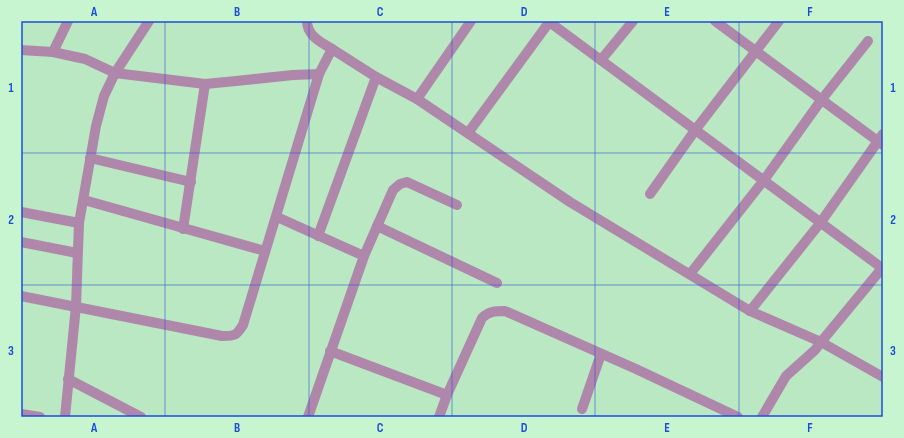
<svg xmlns="http://www.w3.org/2000/svg" width="904" height="438" font-family="'Sofia Sans Condensed',sans-serif">
	<rect width="100%" height="100%" fill="#bae8c2"/>
	<g fill="none" stroke-linecap="round" stroke-linejoin="round">
		<g stroke="#ae87aa" stroke-width="10">
			<path d="M307,21C307,36 321,42 332,49"/>
			<path d="M548,21L882,268"/>
			<path d="M715,21L883,145"/>
			<path d="M21,50L53,52L85,59L115,73L205,84L236,81L293,75L319,74"/>
			<path d="M53,52L68,21"/>
			<path d="M601,60L633,21"/>
			<path d="M417,99L471,21"/>
			<path d="M468,133L550,21"/>
			<path d="M90,158L191,182"/>
			<path d="M650,194L696,129L779,21"/>
			<path d="M84,200L265,251"/>
			<path d="M21,212L79,223"/>
			<path d="M277,217L364,256"/>
			<path d="M377,226L497,283"/>
			<path d="M183,229L205,84"/>
			<path d="M318,236L376,77"/>
			<path d="M21,242L77,253"/>
			<path d="M690,274L764,180L822,99L868,41"/>
			<path d="M21,296L222,336C235,336 236,336 243,325L319,74L332,49L376,77L417,99L570,202L750,311L821,342L883,377"/>
			<path d="M750,311L821,222L883,134"/>
			<path d="M330,351L447,395"/>
			<path d="M68,379L141,417"/>
			<path d="M582,409L601,354"/>
			<path d="M21,414L40,417"/>
			<path d="M65,417L76,306L79,223L96,126L104,96L115,73L149,21"/>
			<path d="M308,417L364,256L393,190L400,184L407,182L457,205"/>
			<path d="M439,417L447,395L482,318C489,311 496,311 505,311L636,369L738,417"/>
			<path d="M762,417L786,376L815,350L821,342L883,267"/>
		</g>
	</g>
	<path fill="none" stroke="#1d4ed8" stroke-width="1" stroke-opacity="0.55" d="M165,21V417M309,21V417M452,21V417M595,21V417M739,21V417M21,153H883M21,285H883"/>
	<rect width="904" height="438" fill="none" stroke="#c7f5cf" stroke-width="44"/>
	<rect x="22" y="22" width="860" height="394" fill="none" stroke="#1d4ed8" stroke-width="1.5"/>
	<g font-size="13" text-anchor="middle" font-weight="bold" fill="#1d4ed8">
		<text x="94" y="16">A</text>
		<text x="237" y="16">B</text>
		<text x="380" y="16">C</text>
		<text x="524" y="16">D</text>
		<text x="667" y="16">E</text>
		<text x="810" y="16">F</text>
		<text x="11" y="92">1</text>
		<text x="893" y="92">1</text>
		<text x="11" y="224">2</text>
		<text x="893" y="224">2</text>
		<text x="11" y="355">3</text>
		<text x="893" y="355">3</text>
		<text x="94" y="432">A</text>
		<text x="237" y="432">B</text>
		<text x="380" y="432">C</text>
		<text x="524" y="432">D</text>
		<text x="667" y="432">E</text>
		<text x="810" y="432">F</text>
	</g>
</svg>
